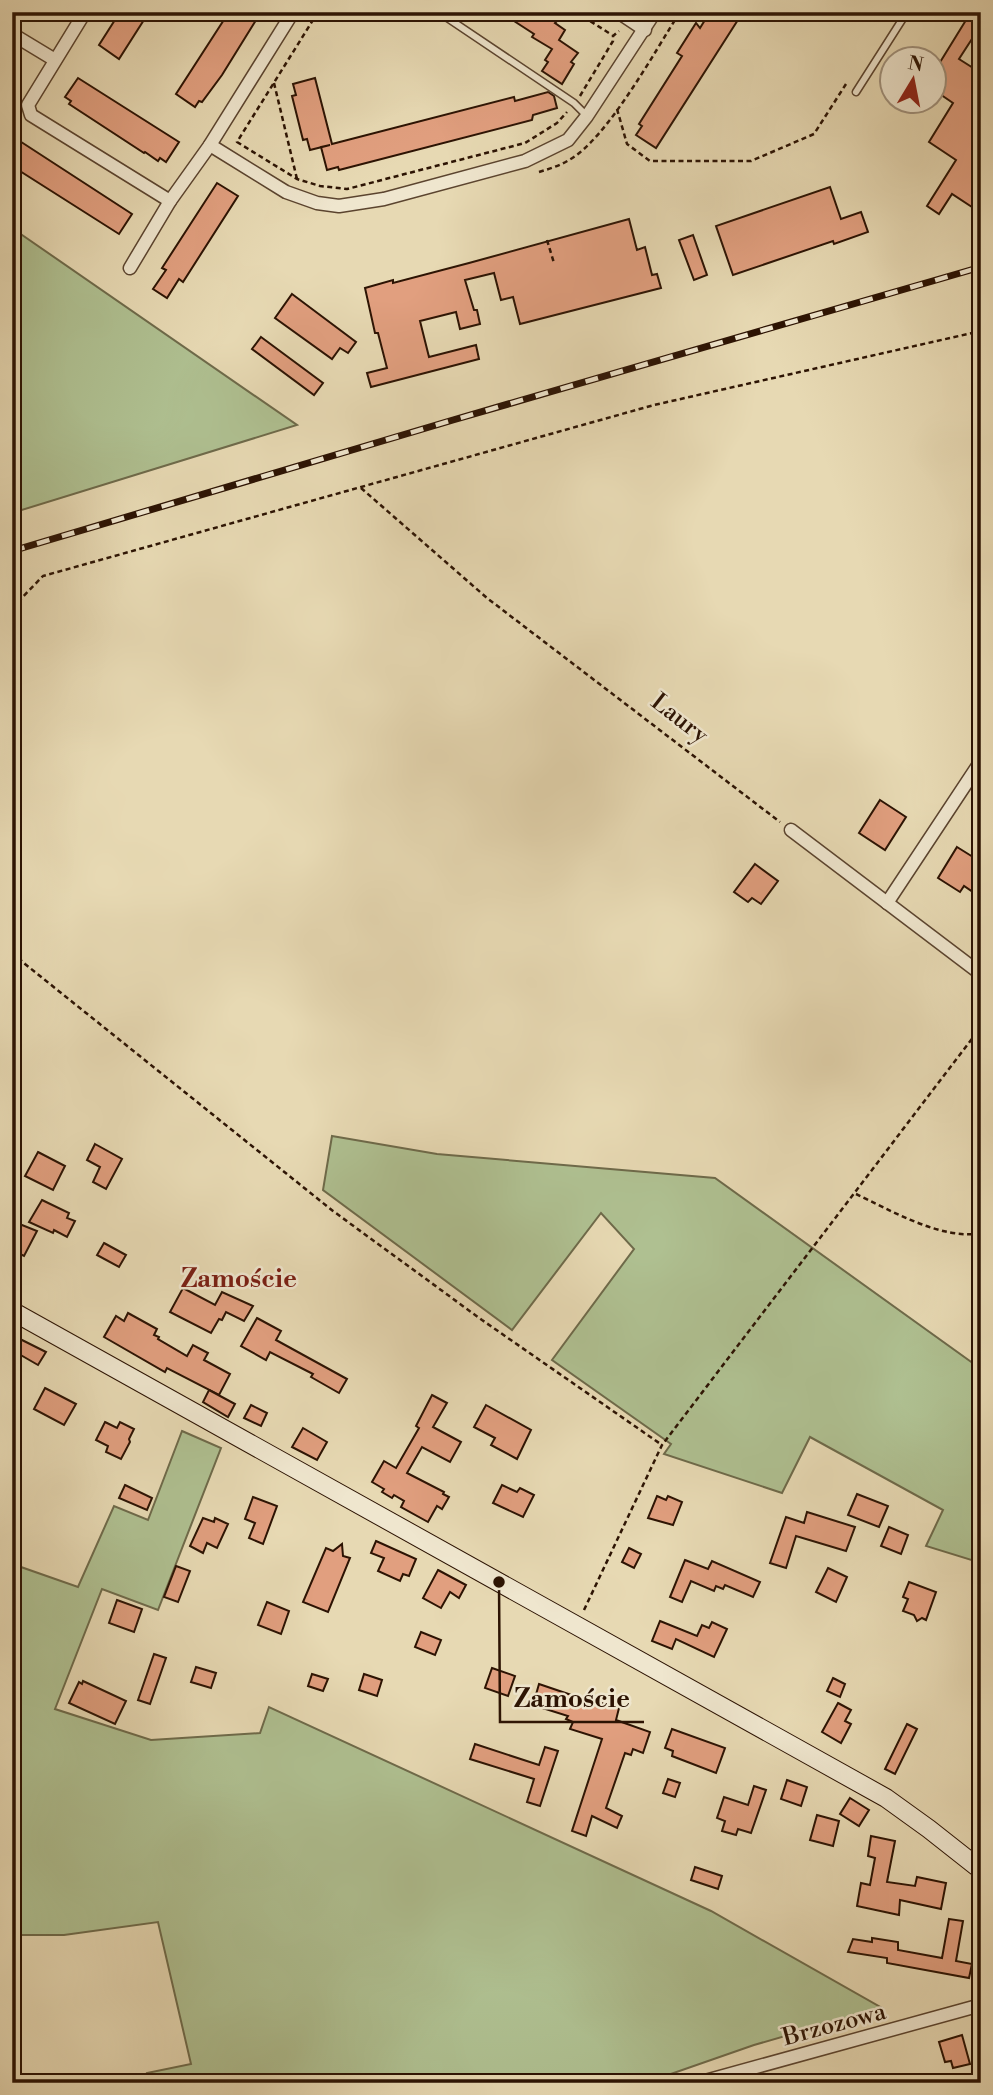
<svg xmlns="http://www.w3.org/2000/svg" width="993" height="2095" font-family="'Libre Bodoni',serif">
	<rect width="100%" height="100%" fill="#e7d9b3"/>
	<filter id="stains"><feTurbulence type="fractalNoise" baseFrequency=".00286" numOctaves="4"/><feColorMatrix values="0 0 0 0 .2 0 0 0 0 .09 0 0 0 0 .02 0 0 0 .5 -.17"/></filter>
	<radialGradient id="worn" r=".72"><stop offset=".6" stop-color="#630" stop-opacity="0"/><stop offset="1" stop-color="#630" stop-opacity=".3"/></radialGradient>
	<g fill="#afc091" stroke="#6e6a4a" stroke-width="2">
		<path d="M12,228L297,425L12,513Z"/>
		<path d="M332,1136L437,1154L715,1178L981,1369V1563L926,1546L943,1510L810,1437L782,1493L664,1454L671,1444L552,1360L634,1249L601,1213L512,1330L323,1190Z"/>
		<path d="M182,1431L221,1448L158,1610L102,1589L55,1709L151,1740L260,1733L269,1707L711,1911L882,2008L754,2045L645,2083H149L147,2073L191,2064L158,1922L64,1935H12V1559L21,1567L78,1587L114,1506L148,1520Z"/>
	</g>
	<g fill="#e19f7f" stroke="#2c1303" stroke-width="2">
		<path d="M120,12H149L119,59L99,45Z"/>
		<path d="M229,12H261L222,75L202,102L199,101L195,107L176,94Z"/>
		<path d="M500,12H544L557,21L555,23L565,30L559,40L578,53L571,62L574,64L562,84L542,71L548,62L545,60L552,49L532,37L534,34Z"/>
		<path d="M710,12H743L656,148L636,135L642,126L639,124L682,56L677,53L696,23L700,28Z"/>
		<path d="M971,12H981V25L959,59L981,73V213L952,194L939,214L927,206L956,160L929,142L953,103L934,90V72Z"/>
		<path d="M78,78L179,142L166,162L160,158L158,161L145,152L144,153L69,104L71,101L65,97Z"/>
		<path d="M315,78L332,144L514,97L515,101L548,92L554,96L557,108L533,115L532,120L339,170L338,167L327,170L321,147L330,145L310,150L307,139L303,140L292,96L296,95L293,84Z"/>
		<path d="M12,136L132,214L119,234L12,166Z"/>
		<path d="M217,183L238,196L183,282L179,279L167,298L153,289L166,270L162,268Z"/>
		<path d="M830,187L841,219L861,212L868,232L834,244L833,241L733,275L716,226Z"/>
		<path d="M629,219L637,250L645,247L652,275L657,274L661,288L520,324L513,297L501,300L494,273L465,280L474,310H477L480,324L460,329L456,312L420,321L429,357L476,345L479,359L371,387L367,373L387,368L378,333H375L365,288L393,280V283L469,263Z"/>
		<path d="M693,235L707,275L694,280L679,240Z"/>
		<path d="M292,294L356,342L348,353L340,348L332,359L275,318Z"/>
		<path d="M261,337L323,383L314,395L252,349Z"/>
		<path d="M880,800L906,817L885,850L859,833Z"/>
		<path d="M957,847L981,862V880L973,892L964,886L960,892L938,878Z"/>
		<path d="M755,864L778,881L761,904L752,898L748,902L734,892Z"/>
		<path d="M95,1144L122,1159L106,1189L93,1182L100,1167L87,1160Z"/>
		<path d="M38,1152L65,1166L53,1190L25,1176Z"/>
		<path d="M42,1200L69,1213L67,1218L75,1221L67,1237L54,1230L53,1233L29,1222Z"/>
		<path d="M17,1223L37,1231L24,1256L12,1250V1232Z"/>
		<path d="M104,1243L126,1255L119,1267L97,1255Z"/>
		<path d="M183,1288L215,1305L222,1292L253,1306L244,1321L226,1312L222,1320L219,1319L211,1333L170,1312Z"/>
		<path d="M128,1313L157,1329L154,1335L159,1337L158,1339L187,1356L193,1345L208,1353L204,1360L230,1374L219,1395L167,1368L165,1372L104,1337L116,1316L124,1321Z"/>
		<path d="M257,1318L281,1331L276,1340L347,1379L339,1393L311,1377L313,1374L270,1352L266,1360L241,1346Z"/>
		<path d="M12,1335L46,1352L38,1365L12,1350Z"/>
		<path d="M45,1388L76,1404L64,1425L34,1409Z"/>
		<path d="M209,1390L235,1404L228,1417L203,1402Z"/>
		<path d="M432,1395L447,1403L433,1427L461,1442L450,1462L422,1447L407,1473L444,1492L443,1494L449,1497L442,1509L437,1506L428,1522L401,1507L404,1501L394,1495L392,1498L382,1492L384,1489L372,1482L384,1461L396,1468L419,1428L416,1426Z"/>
		<path d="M251,1405L267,1413L261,1426L244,1418Z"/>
		<path d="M486,1405L531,1430L517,1459L491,1445L495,1438L474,1427Z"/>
		<path d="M105,1422L117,1428L120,1422L134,1429L129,1439L130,1442L121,1459L106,1452L108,1446L96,1440Z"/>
		<path d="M303,1428L327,1442L317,1460L292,1447Z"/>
		<path d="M125,1485L152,1498L147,1510L119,1498Z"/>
		<path d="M502,1485L517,1492L520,1488L534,1495L523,1517L493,1503Z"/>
		<path d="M857,1494L888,1506L879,1527L848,1515Z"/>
		<path d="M657,1496L666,1500L668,1496L682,1502L673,1525L648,1518Z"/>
		<path d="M253,1497L277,1506L263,1544L249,1538L255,1523L245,1519Z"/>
		<path d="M807,1512L855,1527L846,1551L796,1536L786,1568L770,1563L786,1517L804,1523Z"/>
		<path d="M203,1518L214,1522L215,1518L228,1524L217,1548L207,1543L203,1553L190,1546Z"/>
		<path d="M889,1527L908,1535L901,1554L881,1546Z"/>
		<path d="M376,1541L416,1559L409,1576L403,1574L400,1581L378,1571L384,1558L371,1553Z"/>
		<path d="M342,1544L343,1556L350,1558L328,1612L303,1602L326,1548L333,1551Z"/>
		<path d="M629,1548L641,1554L634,1568L622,1562Z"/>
		<path d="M685,1560L708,1569L712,1561L760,1582L753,1597L725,1585L723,1589L716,1586L714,1591L691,1581L682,1602L670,1597Z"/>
		<path d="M176,1566L190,1571L178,1602L164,1597Z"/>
		<path d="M828,1568L847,1577L836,1602L816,1592Z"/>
		<path d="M438,1570L466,1585L459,1598L450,1592L441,1608L423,1598Z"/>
		<path d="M909,1582L936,1592L926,1620L922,1618L917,1621L914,1615L903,1611L908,1599L903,1597Z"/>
		<path d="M117,1600L142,1609L134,1632L109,1623Z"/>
		<path d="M267,1602L289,1611L281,1634L258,1625Z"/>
		<path d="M660,1621L697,1636L702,1625L709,1628L712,1622L727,1629L714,1657L676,1639L672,1649L652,1641Z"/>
		<path d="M421,1632L441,1640L435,1655L415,1647Z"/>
		<path d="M154,1654L166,1658L150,1704L138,1700Z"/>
		<path d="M196,1667L216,1673L211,1688L191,1682Z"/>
		<path d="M492,1668L515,1676L508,1696L485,1688Z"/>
		<path d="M312,1674L328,1679L323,1691L308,1686Z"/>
		<path d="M364,1674L382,1680L377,1696L359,1690Z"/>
		<path d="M833,1678L845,1684L840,1697L827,1691Z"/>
		<path d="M83,1681L126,1701L115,1724L69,1703L79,1682L82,1684Z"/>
		<path d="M539,1684L595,1703V1701L619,1708L616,1720L650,1732L643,1753L633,1749L631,1755L625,1753L606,1808L622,1816L617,1828L592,1816L586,1836L572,1831L602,1739L570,1729L573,1722L566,1719L568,1716L533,1705Z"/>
		<path d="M838,1703L851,1710L845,1721L851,1724L841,1743L822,1732Z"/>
		<path d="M907,1724L917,1729L895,1774L885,1769Z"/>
		<path d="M672,1729L725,1748L716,1773L672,1756L673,1751L665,1748Z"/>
		<path d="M475,1744L539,1765L545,1747L558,1751L540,1806L527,1802L534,1779L470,1759Z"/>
		<path d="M668,1779L680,1783L675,1797L663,1793Z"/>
		<path d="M787,1780L807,1787L801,1806L781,1799Z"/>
		<path d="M754,1786L766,1790L751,1833L738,1829L736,1835L722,1831L725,1821L717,1818L724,1797L748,1805Z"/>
		<path d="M850,1798L869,1810L859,1826L840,1814Z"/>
		<path d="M817,1815L839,1821L833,1846L810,1840Z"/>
		<path d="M871,1836L895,1841L887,1882L915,1886L917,1877L946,1883L941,1909L900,1900L899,1915L857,1906L861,1883L870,1885L875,1858L868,1856Z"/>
		<path d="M695,1867L722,1876L718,1889L691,1880Z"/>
		<path d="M949,1919L963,1921L956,1961L972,1964L969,1978L887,1963V1958L848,1952L853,1939L872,1942V1938L898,1942V1950L942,1958Z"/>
		<path d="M962,2035L970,2064L953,2068L951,2061L945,2062L939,2042Z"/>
	</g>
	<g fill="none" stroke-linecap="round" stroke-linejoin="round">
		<defs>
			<g id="lane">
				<path d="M440,13L574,103L587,116"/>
				<path d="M856,92L907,12"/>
			</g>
			<g id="street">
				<path d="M85,12L28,105L31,115L170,201"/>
				<path d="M618,12L645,30"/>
				<path d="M12,34L55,60"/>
				<path d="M210,145L286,192L317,203L339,206L384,199L525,161L568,140L587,116L655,12"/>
				<path d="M130,268L170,201L210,145L293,12"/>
				<path d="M791,830L981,974"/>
				<path d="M887,903L981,761"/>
				<path d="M698,2083L981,2005"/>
			</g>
			<path id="secondary" d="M12,1311L886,1798L929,1829L981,1870"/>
		</defs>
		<use href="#lane" stroke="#5b442f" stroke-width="9"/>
		<use href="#street" stroke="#5b442f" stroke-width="15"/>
		<use href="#secondary" stroke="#2c1303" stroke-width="20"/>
		<g stroke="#2c1303" stroke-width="2.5" stroke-dasharray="5 3.5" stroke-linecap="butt">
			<path d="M318,12L237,142L297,179L320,186L347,189L525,143L557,123L567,112"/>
			<path d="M576,12L612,35"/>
			<path d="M274,83L297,179"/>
			<path d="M580,96L613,41V36L619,31"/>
			<path d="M617,109L627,144L650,161H751L814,134L846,84"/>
			<path d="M539,172C549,169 559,166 569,160C607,139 655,51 680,12"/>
			<path d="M547,240L554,263"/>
			<path d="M361,488L487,598L780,822"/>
			<path d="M12,608L43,576L654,405L981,331"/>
			<path d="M12,952L25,964L333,1211L482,1320L662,1445"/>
			<path d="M856,1194C890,1210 943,1241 981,1233"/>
			<path d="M584,1610L662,1445L981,1027"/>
		</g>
		<use href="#lane" stroke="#efe6ce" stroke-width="6"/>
		<use href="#street" stroke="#efe6ce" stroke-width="12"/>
		<use href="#secondary" stroke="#efe6ce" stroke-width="18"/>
		<defs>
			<path id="rail" d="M12,551L453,420L981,267"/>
		</defs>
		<use href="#rail" stroke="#2c1303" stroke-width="7"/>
		<use href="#rail" stroke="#efe6ce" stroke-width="4.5" stroke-dasharray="13" stroke-linecap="butt"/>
	</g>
	<g text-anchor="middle" stroke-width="5" stroke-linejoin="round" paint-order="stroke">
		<g font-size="24" fill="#2c1303" stroke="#efe6ce">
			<text transform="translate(680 718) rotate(38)" y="8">Laury</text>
			<text transform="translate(834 2024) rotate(-15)" y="8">Brzozowa</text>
		</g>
		<g font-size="26" font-weight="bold" fill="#7a1f14" stroke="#efe6ce">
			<text x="239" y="1287">Zamoście</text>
		</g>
	</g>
	<path fill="none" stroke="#2c1303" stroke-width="2.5" d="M499 1582L500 1722H644"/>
	<circle fill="#2c1303" stroke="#efe6ce" stroke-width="2.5" cx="499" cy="1582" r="7"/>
	<g font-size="26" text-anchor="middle" font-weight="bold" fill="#2c1303" stroke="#efe6ce" stroke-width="5" stroke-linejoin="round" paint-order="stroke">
		<text x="572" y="1707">Zamoście</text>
	</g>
	<rect width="993" height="2095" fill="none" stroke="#e7d9b3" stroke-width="42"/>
	<rect x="14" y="14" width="965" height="2067" fill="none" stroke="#2c1303" stroke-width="3.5"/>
	<rect x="21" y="21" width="951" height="2053" fill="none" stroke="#2c1303" stroke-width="2"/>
	<g transform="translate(913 80) rotate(10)"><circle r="33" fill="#efe6ce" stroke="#a1927d" stroke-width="2"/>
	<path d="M0-5L12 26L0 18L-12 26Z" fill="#8f2418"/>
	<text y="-10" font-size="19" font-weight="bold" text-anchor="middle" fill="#2c1303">N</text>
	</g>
	<rect width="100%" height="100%" filter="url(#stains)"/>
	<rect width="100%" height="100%" fill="url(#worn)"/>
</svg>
